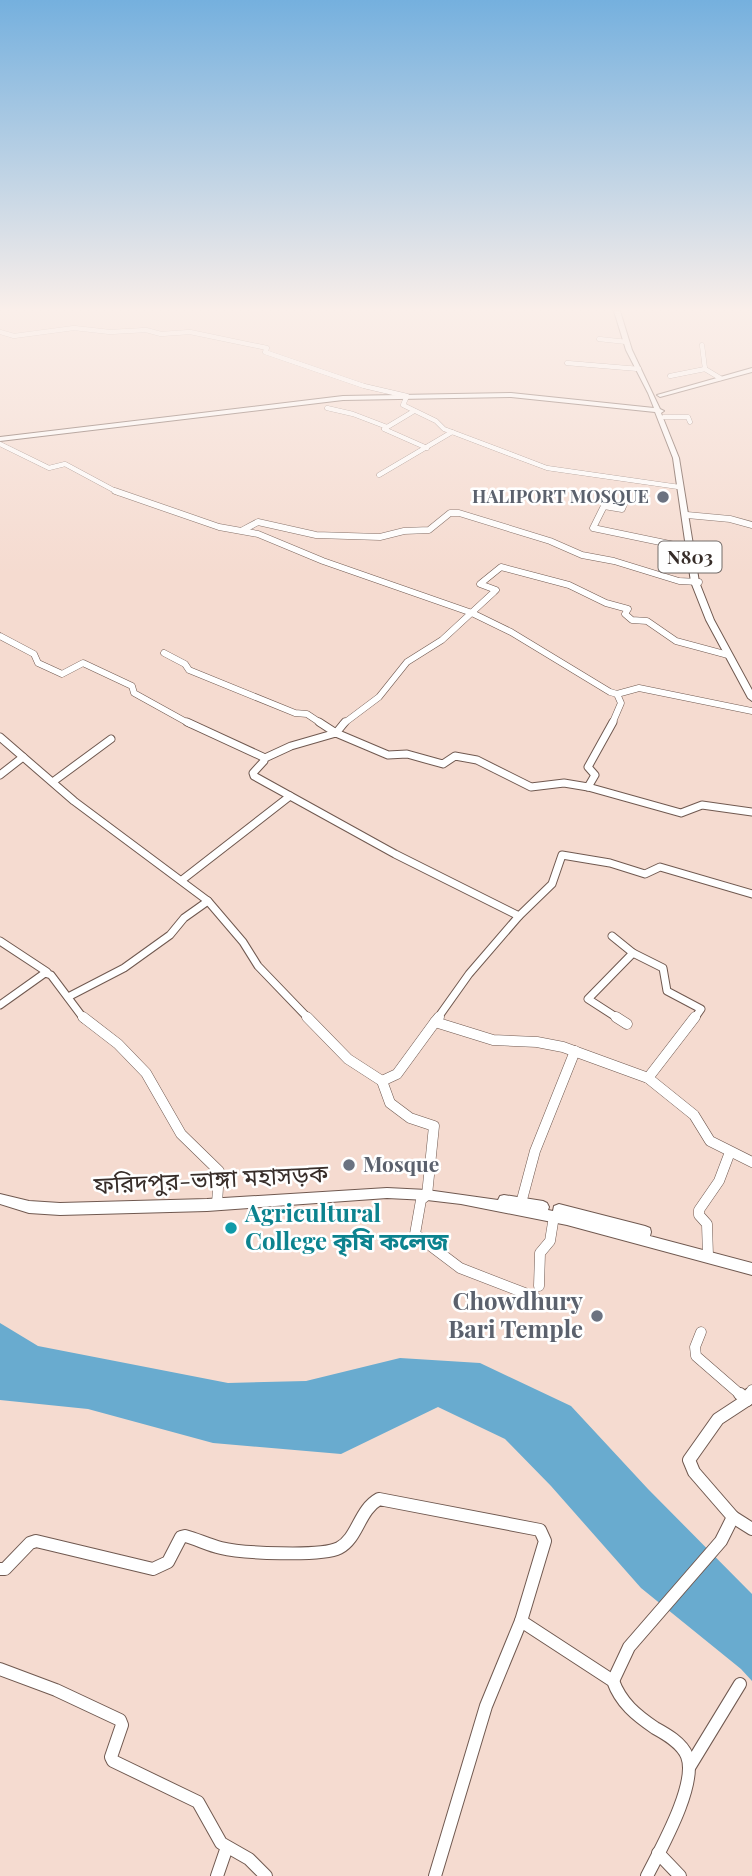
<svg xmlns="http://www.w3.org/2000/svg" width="752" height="1876" font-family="'Playfair Display','Noto Sans Bengali',serif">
	<rect width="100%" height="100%" fill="#f5dbd0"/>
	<path fill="#69abcf" d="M0,1323L38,1346L228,1383L306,1381L400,1358L480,1363L571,1406L648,1489L752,1594V1681L741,1669L641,1588L551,1486L505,1439L438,1407L341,1454L213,1443L88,1409L0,1400Z"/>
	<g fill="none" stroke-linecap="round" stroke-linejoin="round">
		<defs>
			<g id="minor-far4">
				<path d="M0,332L14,336L74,328L110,332L146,330L161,334L190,332L267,348L265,352L364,386L407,396L403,405L436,421L444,429L547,468L679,487"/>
				<path d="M599,339L627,342"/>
				<path d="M702,345L705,369"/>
				<path d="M567,363L639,369"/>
				<path d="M670,376L705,369L720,378"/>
				<path d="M327,408L353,414L387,427"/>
				<path d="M414,411L384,429L427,448"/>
				<path d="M664,417H688L690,422"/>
				<path d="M0,444L49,468L65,464L119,493"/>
				<path d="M379,475L452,432"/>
			</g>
			<g id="minor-far3">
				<path d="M115,491L219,527L258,534L323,561L472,613L511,632L610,692L617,694L639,688L752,711"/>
				<path d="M626,499L622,509L604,506L593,528L689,548"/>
				<path d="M687,515L730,519L752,525"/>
				<path d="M243,530L258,522L316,535L380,537L404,531L429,530L450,513H459L550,541L582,555L614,561L679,581L699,582"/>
				<path d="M0,636L34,654L38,663L62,674L83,663L132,686L134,693L190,724"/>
				<path d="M164,653L185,664L189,670L295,713L307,714L322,724"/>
				<path d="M343,724L379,697L407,662L442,640L494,592L496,590L480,584L501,567L569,585L606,603L628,609L625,614L632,620L647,621L676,641L728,655"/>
				<path d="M612,724L621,703L617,694"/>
			</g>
			<g id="minor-far2">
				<path d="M187,722L263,757L264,761L253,773L254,776L395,854L519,916"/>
				<path d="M319,722L336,733L345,722"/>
				<path d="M0,737L74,801L208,901L243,942L258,966L309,1019"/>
				<path d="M265,758L291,746L336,733L388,755L407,754L443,764L455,756L477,760L531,787L564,783L588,787L681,813L702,805L752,812"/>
				<path d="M0,775L23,757"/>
				<path d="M54,781L111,739"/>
				<path d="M588,787L595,775L588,767L613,722"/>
				<path d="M182,880L290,796"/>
				<path d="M612,936L633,953L663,968L667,991L701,1009L694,1019"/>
				<path d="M0,941L47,972"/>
				<path d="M68,997L124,968L170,935L184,918L208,901"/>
				<path d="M0,1005L45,973L51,975L84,1019"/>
				<path d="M437,1019L469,974L519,916L552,884L562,855L610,863L645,874L660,867L752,894"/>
				<path d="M619,1019L588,999L633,953"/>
			</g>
			<g id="minor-far1">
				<path d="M83,1017L118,1044L146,1073L181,1134L219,1171L217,1204"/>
				<path d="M307,1017L348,1059L382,1081L390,1103L410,1118L434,1126L427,1195L421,1200L415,1234L460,1268L535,1297"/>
				<path d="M439,1017L435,1022L493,1040L537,1042L563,1047L648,1078L694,1115L710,1141L752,1162"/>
				<path d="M616,1017L627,1024"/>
				<path d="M648,1078L695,1017"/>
				<path d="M382,1081L397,1074L435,1022"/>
				<path d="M520,1207L535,1151L575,1051"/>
				<path d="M708,1256L707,1224L699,1215V1210L719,1181L730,1152"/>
				<path d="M539,1286L540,1253L550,1241L554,1216"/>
				<path d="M701,1332L695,1347L696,1356L742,1396"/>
				<path d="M749,1396L752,1390"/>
			</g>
			<g id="minor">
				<path d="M740,1394L747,1400"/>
				<path d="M733,1517L752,1529"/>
				<path d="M0,1569H5L30,1543L36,1541L153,1569L168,1562L181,1537L185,1536C197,1539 208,1545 221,1548C241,1553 321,1557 339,1548C358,1538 359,1510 379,1499L540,1530L545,1541L521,1621L486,1706L435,1876"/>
				<path d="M521,1621L613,1681C621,1703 636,1715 655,1728C666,1734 682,1743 687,1756C698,1784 660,1850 647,1876"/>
				<path d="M0,1669L56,1690L120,1720L122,1725L111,1757L113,1761L198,1802L221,1843L249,1859L266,1876"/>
				<path d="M613,1681L629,1647L721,1541L733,1517L694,1472L689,1460L718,1419L747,1400L750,1394"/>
				<path d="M690,1766L740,1684"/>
				<path d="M658,1853L680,1876"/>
				<path d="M217,1876L227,1847"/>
			</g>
			<g id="highway">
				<path d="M614,311H620L632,350L660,409L664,411L661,413L679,458L699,582L714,620L752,690V701L748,698L706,620L691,582L673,458L655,412L511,397L343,400L0,441V437L343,396L511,393L654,408L648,393L626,350Z"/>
				<path d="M752,368V372L660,397L657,395Z"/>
				<path d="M387,1188L427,1190L498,1200L500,1196L504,1195L543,1201L547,1203L549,1207L548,1210L553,1211L554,1206L559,1204L645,1226L650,1228L651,1232L650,1236L752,1263V1275L567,1225L461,1204L427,1200L387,1198L207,1211L60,1215L29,1213L0,1204V1194L29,1201L60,1203L207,1199Z"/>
			</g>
		</defs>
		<use href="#minor-far4" stroke="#705950" stroke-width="5"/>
		<use href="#minor-far3" stroke="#705950" stroke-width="7"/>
		<use href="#minor-far2" stroke="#705950" stroke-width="9"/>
		<use href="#minor-far1" stroke="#705950" stroke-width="11"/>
		<use href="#minor" stroke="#705950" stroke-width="14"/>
		<use href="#highway" stroke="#705950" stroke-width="2"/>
		<use href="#minor-far4" stroke="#fff" stroke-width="4.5"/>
		<use href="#minor-far3" stroke="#fff" stroke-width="6"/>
		<use href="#minor-far2" stroke="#fff" stroke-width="7"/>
		<use href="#minor-far1" stroke="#fff" stroke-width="10"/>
		<use href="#minor" stroke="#fff" stroke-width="12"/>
		<use href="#highway" fill="#fff" fill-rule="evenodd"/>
	</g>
	<linearGradient id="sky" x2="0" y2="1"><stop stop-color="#75b0de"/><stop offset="0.54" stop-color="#faefea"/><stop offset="1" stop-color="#faefea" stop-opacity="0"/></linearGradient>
	<rect width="752" height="574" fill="url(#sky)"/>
	<g fill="#6b7280" stroke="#fff" stroke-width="2.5">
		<circle cx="663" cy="497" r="7"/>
		<circle cx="349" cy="1165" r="7"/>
		<circle cx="597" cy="1316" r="7"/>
	</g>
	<circle fill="#0f9aa8" stroke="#fff" stroke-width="2.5" cx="231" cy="1228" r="7"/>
	<g text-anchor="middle" stroke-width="5" stroke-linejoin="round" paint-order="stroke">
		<g font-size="18" font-weight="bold" fill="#5b616d" stroke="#fff" text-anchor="end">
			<text x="649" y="503">HALIPORT MOSQUE</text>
		</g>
		<rect fill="#fff" stroke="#736c69" stroke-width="2" x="658.5" y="541.5" width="63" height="31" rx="5"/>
		<g font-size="19" font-weight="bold" fill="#372d29">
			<text x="690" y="564">N803</text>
		</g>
		<g font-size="21" font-weight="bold" fill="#5b616d" stroke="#fff" text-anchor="start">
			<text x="363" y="1172">Mosque</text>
		</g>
		<g font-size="24" fill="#372d29" stroke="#fff">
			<text transform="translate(211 1180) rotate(-3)" y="8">ফরিদপুর-ভাঙ্গা মহাসড়ক</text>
		</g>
		<g font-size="24" font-weight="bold" fill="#0d838f" stroke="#fff" text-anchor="start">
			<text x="245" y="1222">Agricultural<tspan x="245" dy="28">College কৃষি কলেজ</tspan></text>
		</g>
		<g font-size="24" font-weight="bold" fill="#5b616d" stroke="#fff" text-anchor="end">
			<text x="583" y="1310">Chowdhury<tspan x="583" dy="28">Bari Temple</tspan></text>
		</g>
	</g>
</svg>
